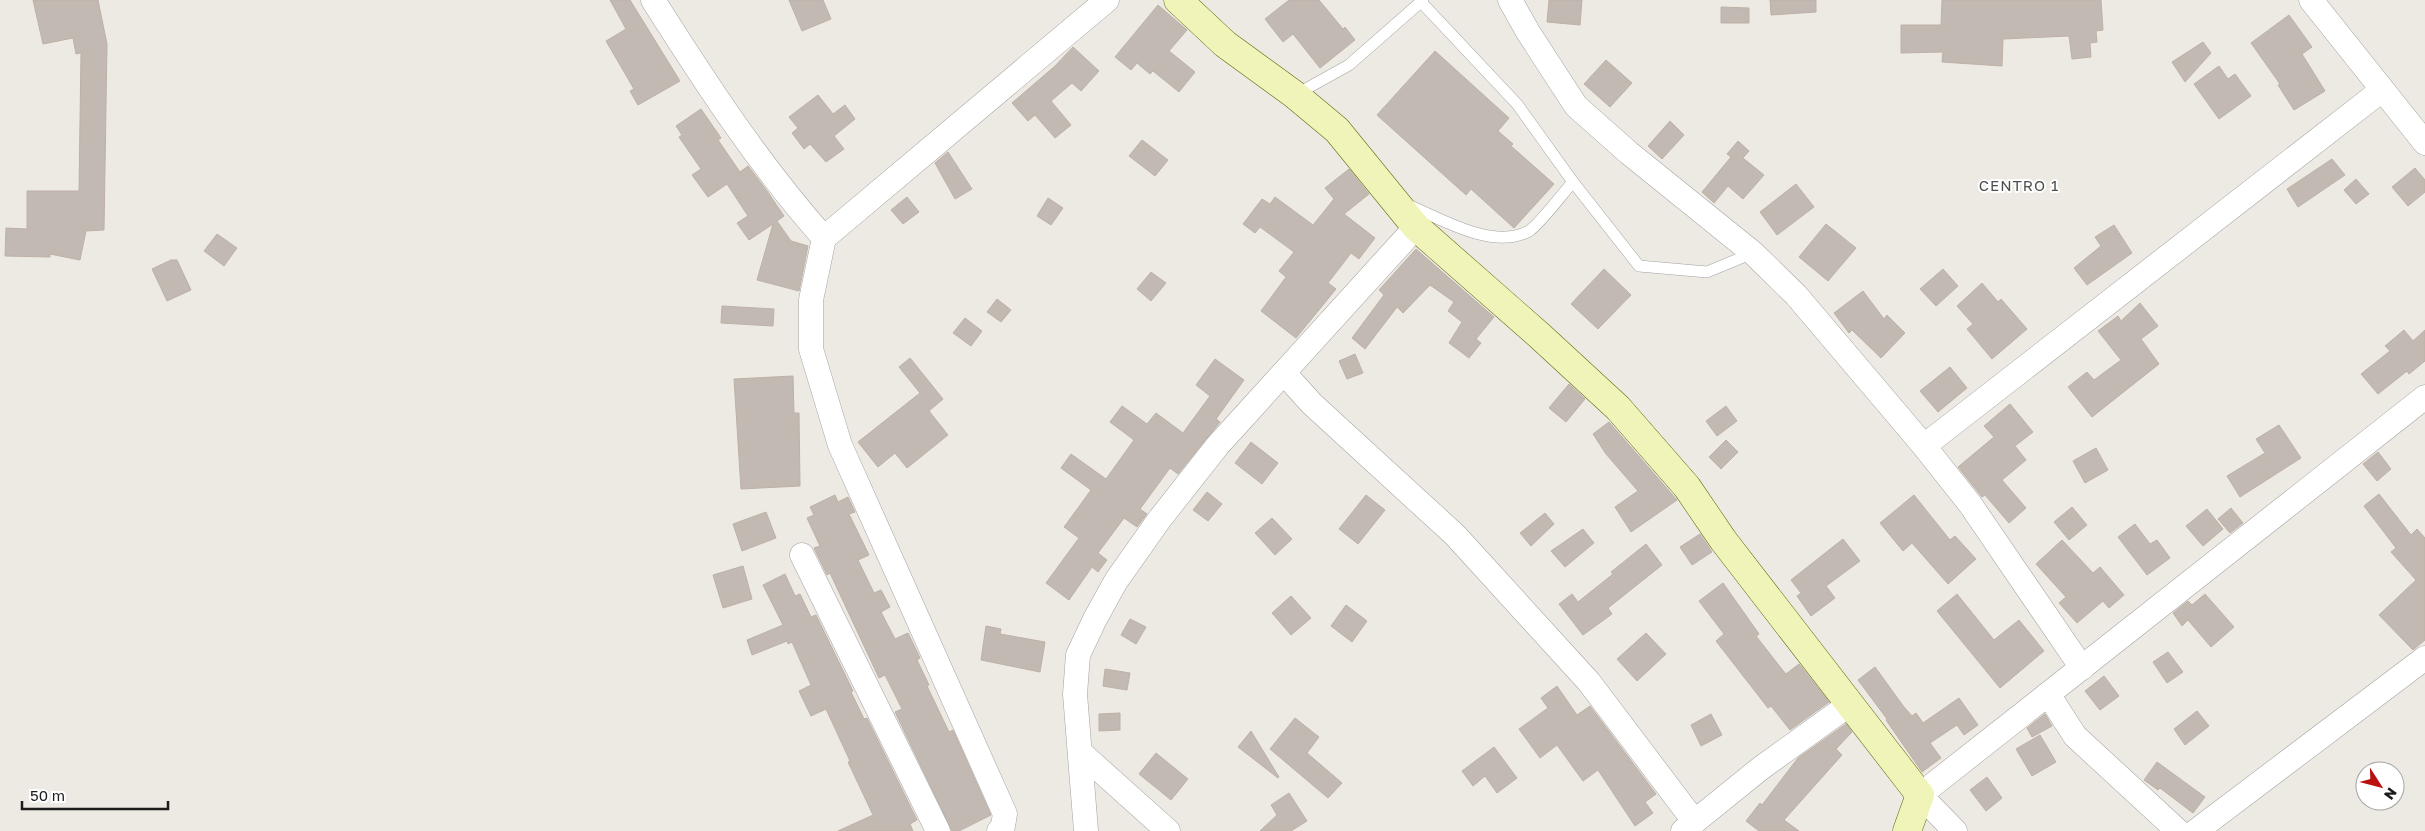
<svg xmlns="http://www.w3.org/2000/svg" width="2425" height="831" font-family="'Golos Text',sans-serif">
	<rect width="100%" height="100%" fill="#ede9e3"/>
	<g fill="#c1b9b2" stroke="#bdb1a6">
		<path d="M33,0H98L107,44L104,230L86,231L80,260L50,254V257L5,256L6,228L27,229V191H79L81,53L76,54L73,38L43,44Z"/>
		<path d="M610,0H630L680,81L638,105L630,91L634,89L606,41L626,29Z"/>
		<path d="M789,0H823L831,19L802,31Z"/>
		<path d="M1289,0H1319L1343,29L1345,27L1355,40L1320,68L1293,34L1283,42L1265,19Z"/>
		<path d="M1549,0H1582L1580,25L1547,22Z"/>
		<path d="M1770,0H1816V12L1771,15Z"/>
		<path d="M1942,0H2101L2103,30L2096,31L2097,42L2090,43L2091,57L2072,59L2069,36L2003,39L2002,66L1942,62L1943,52L1901,53V25H1941Z"/>
		<path d="M1158,5L1187,30L1169,51L1195,72L1179,92L1153,71L1150,74L1137,63L1131,70L1115,57Z"/>
		<path d="M1721,7L1749,8V23H1721Z"/>
		<path d="M2289,15L2312,47L2302,54L2325,91L2294,110L2278,85L2280,84L2251,43Z"/>
		<path d="M2203,42L2211,53L2185,82L2172,62Z"/>
		<path d="M1073,47L1099,71L1081,91L1072,83L1051,101L1071,125L1055,138L1035,115L1028,121L1012,103L1055,66Z"/>
		<path d="M1435,51L1509,118L1498,131L1513,144L1511,146L1554,184L1514,228L1471,189L1466,195L1377,115Z"/>
		<path d="M1606,60L1632,83L1610,107L1584,84Z"/>
		<path d="M2219,66L2228,79L2235,74L2251,96L2219,119L2194,84Z"/>
		<path d="M818,95L833,114L845,105L855,119L834,136L844,149L826,162L810,144L804,149L792,133L798,128L789,117Z"/>
		<path d="M701,109L721,138L718,140L740,172L748,166L767,191L784,216L777,221L791,241L808,246L799,291L757,280L773,224L749,240L737,223L748,216L727,184L708,197L692,175L701,169L679,137L682,135L676,126Z"/>
		<path d="M1670,121L1684,135L1662,159L1648,146Z"/>
		<path d="M1142,140L1168,160L1155,176L1129,156Z"/>
		<path d="M1738,141L1749,151L1743,158L1764,175L1743,199L1728,186L1714,203L1702,192L1731,157L1727,154Z"/>
		<path d="M948,152L972,189L955,199L935,163Z"/>
		<path d="M2332,159L2345,175L2298,207L2287,189Z"/>
		<path d="M2415,168L2425,180V192L2408,206L2392,187Z"/>
		<path d="M1349,169L1369,194L1344,214L1375,238L1359,259L1351,253L1328,283L1336,289L1296,338L1261,311L1286,277L1279,271L1294,252L1260,227L1255,233L1243,224L1262,199L1270,204L1275,197L1313,225L1334,199L1325,188Z"/>
		<path d="M2356,179L2369,194L2356,204L2344,190Z"/>
		<path d="M1796,184L1814,207L1777,235L1760,212Z"/>
		<path d="M907,197L919,212L903,224L891,210Z"/>
		<path d="M1048,198L1063,208L1051,225L1037,216Z"/>
		<path d="M1826,224L1856,248L1828,281L1799,257Z"/>
		<path d="M2114,225L2132,253L2087,285L2074,268L2101,246L2095,237Z"/>
		<path d="M217,234L237,248L224,266L204,251Z"/>
		<path d="M1416,249L1494,317L1476,339L1481,343L1469,358L1449,343L1462,322L1448,311L1454,302L1430,285L1403,313L1397,307L1365,349L1352,338L1384,295L1379,290Z"/>
		<path d="M171,260H177L191,290L167,301L152,269Z"/>
		<path d="M1604,269L1631,295L1598,329L1571,304Z"/>
		<path d="M1943,269L1958,286L1936,306L1920,289Z"/>
		<path d="M1151,272L1166,283L1151,301L1137,289Z"/>
		<path d="M1982,283L1998,302L2001,299L2027,329L1992,359L1967,329L1973,324L1957,306Z"/>
		<path d="M1863,291L1884,319L1887,315L1905,333L1881,358L1852,330L1849,333L1834,313Z"/>
		<path d="M997,299L1011,310L1001,322L987,312Z"/>
		<path d="M2140,303L2158,326L2141,339L2159,364L2092,417L2068,387L2087,372L2094,380L2121,360L2098,331L2118,316L2121,321Z"/>
		<path d="M722,306L774,309L773,326L721,323Z"/>
		<path d="M965,318L982,331L971,346L953,333Z"/>
		<path d="M2404,330L2413,341L2425,330V361L2409,374L2407,371L2378,394L2361,374L2390,351L2385,346Z"/>
		<path d="M1355,354L1363,373L1347,379L1339,361Z"/>
		<path d="M910,358L943,399L929,411L948,435L907,468L895,453L878,467L858,442L920,393L899,367Z"/>
		<path d="M1215,359L1244,380L1216,419L1220,422L1178,474L1170,468L1140,509L1147,514L1137,527L1124,518L1098,553L1107,560L1098,572L1092,567L1069,600L1046,583L1079,538L1064,527L1091,490L1061,468L1071,454L1106,479L1134,440L1110,422L1122,406L1147,424L1156,413L1183,433L1210,396L1196,385Z"/>
		<path d="M1950,367L1967,388L1938,412L1920,391Z"/>
		<path d="M793,376L794,413H799L800,486L741,489L734,379Z"/>
		<path d="M1569,384L1585,399L1566,422L1549,408Z"/>
		<path d="M2010,404L2033,432L2015,446L2026,460L2002,480L2026,508L2009,523L1985,495L1982,497L1958,467L1994,437L1984,426Z"/>
		<path d="M1726,406L1737,421L1717,436L1706,421Z"/>
		<path d="M1609,422L1677,500L1631,532L1615,507L1638,491L1606,454L1593,434Z"/>
		<path d="M2279,425L2301,458L2240,497L2227,476L2265,453L2256,439Z"/>
		<path d="M1726,440L1738,452L1721,469L1709,457Z"/>
		<path d="M1251,442L1278,463L1262,484L1235,463Z"/>
		<path d="M2096,448L2108,470L2085,483L2073,461Z"/>
		<path d="M2378,452L2391,469L2377,481L2363,464Z"/>
		<path d="M1207,492L1222,504L1208,521L1193,510Z"/>
		<path d="M2379,494L2411,535L2417,529L2425,538V640L2413,650L2379,615L2416,580L2391,552L2396,548L2364,506Z"/>
		<path d="M835,495L838,502L848,497L855,512L849,514L869,555L858,560L874,593L881,590L890,607L881,612L895,639L908,633L920,658L917,660L929,685L927,686L949,732L953,730L991,815L959,831H952L895,712L902,709L885,675L879,678L830,573L827,575L814,548L820,546L807,518L814,515L810,507Z"/>
		<path d="M1366,495L1385,510L1358,544L1339,529Z"/>
		<path d="M1914,495L1950,540L1955,536L1976,559L1948,584L1912,543L1903,551L1880,523Z"/>
		<path d="M2072,507L2087,525L2069,540L2054,522Z"/>
		<path d="M2231,508L2243,523L2230,533L2218,519Z"/>
		<path d="M2207,509L2223,529L2203,546L2186,526Z"/>
		<path d="M766,512L776,538L742,551L733,524Z"/>
		<path d="M1545,513L1554,524L1531,546L1520,533Z"/>
		<path d="M1272,518L1292,539L1275,555L1255,533Z"/>
		<path d="M2135,524L2150,544L2157,540L2170,558L2147,575L2118,537Z"/>
		<path d="M1583,529L1594,543L1565,567L1551,551Z"/>
		<path d="M1700,534L1712,552L1692,565L1680,547Z"/>
		<path d="M1843,539L1860,561L1826,586L1835,598L1811,616L1797,596L1801,593L1791,580Z"/>
		<path d="M2062,540L2093,573L2100,567L2124,595L2109,608L2103,601L2077,623L2059,603L2066,597L2036,564Z"/>
		<path d="M1646,544L1662,565L1608,608L1612,614L1583,635L1559,604L1572,594L1578,602L1613,574L1611,572Z"/>
		<path d="M743,566L752,599L723,608L713,575Z"/>
		<path d="M785,574L795,596L800,594L811,617L816,615L853,691L851,692L864,719L867,718L917,820L910,824L913,831H838L873,815L848,762L850,761L826,709L811,716L799,691L811,685L792,642L788,644L787,641L752,655L747,640L783,625L763,585Z"/>
		<path d="M1723,583L1759,634L1756,636L1781,668L1786,674L1799,664L1829,702L1790,730L1771,706L1768,708L1716,641L1724,634L1699,601Z"/>
		<path d="M1957,594L1994,640L2019,620L2044,651L2000,688L1937,611Z"/>
		<path d="M2205,594L2234,627L2211,647L2188,620L2182,626L2173,613L2188,601L2192,605Z"/>
		<path d="M1291,596L1311,618L1291,635L1272,613Z"/>
		<path d="M1346,605L1367,621L1352,642L1331,626Z"/>
		<path d="M1130,619L1146,627L1136,644L1121,635Z"/>
		<path d="M986,626L1001,629L1000,634L1045,642L1040,672L981,660Z"/>
		<path d="M1646,633L1666,654L1637,681L1617,659Z"/>
		<path d="M2168,652L2183,672L2167,683L2153,662Z"/>
		<path d="M1875,667L1904,707L1912,716L1916,713L1923,723L1959,698L1978,725L1964,735L1957,725L1930,743L1941,758L1922,772L1886,720L1887,719L1858,680Z"/>
		<path d="M1105,669L1130,673L1127,690L1103,686Z"/>
		<path d="M2104,676L2119,696L2100,710L2085,691Z"/>
		<path d="M1557,686L1577,715L1590,706L1656,794L1645,802L1653,813L1635,826L1598,770L1583,781L1557,745L1540,758L1519,729L1548,708L1541,698Z"/>
		<path d="M2197,711L2209,726L2185,745L2174,729Z"/>
		<path d="M1120,713V730L1099,731V714Z"/>
		<path d="M1711,714L1722,735L1701,746L1691,725Z"/>
		<path d="M2045,714L2052,726L2032,737L2027,728Z"/>
		<path d="M1295,718L1319,737L1307,753L1342,783L1328,798L1270,749Z"/>
		<path d="M1846,724L1852,732L1836,749L1842,755L1784,820L1799,831H1759L1746,821L1760,803L1762,805L1798,758Z"/>
		<path d="M1251,731L1279,777L1278,778L1238,747Z"/>
		<path d="M2040,735L2056,762L2032,776L2016,749Z"/>
		<path d="M1494,747L1517,778L1497,793L1485,776L1473,786L1462,771Z"/>
		<path d="M1156,753L1188,779L1171,800L1139,774Z"/>
		<path d="M2157,762L2205,797L2193,813L2160,788L2158,790L2144,780Z"/>
		<path d="M1987,777L2002,798L1986,811L1970,790Z"/>
		<path d="M1289,793L1307,821L1291,831H1260L1277,815L1271,805Z"/>
	</g>
	<g fill="none" stroke-linecap="round" stroke-linejoin="round">
		<defs>
			<g id="lane">
				<path d="M1422,3L1517,104L1573,182L1639,266L1707,272L1753,253"/>
				<path d="M1295,95L1349,65L1423,0"/>
				<path d="M1406,204C1440,218 1493,251 1529,231C1540,224 1562,194 1573,182"/>
			</g>
			<g id="street">
				<path d="M653,0C705,82 759,165 824,238"/>
				<path d="M1510,0L1528,32L1576,106L1629,153L1753,253L1796,295L1924,446L1970,504L2082,668"/>
				<path d="M2311,0L2425,143"/>
				<path d="M1284,373L1312,404L1455,535L1589,682L1694,821"/>
				<path d="M1924,446L2382,90"/>
				<path d="M802,555L938,831"/>
				<path d="M2048,694L2075,736L2178,831"/>
				<path d="M1081,753L1168,831"/>
				<path d="M999,831L1003,826L1005,814L840,445L811,349V300L824,238L1107,0"/>
				<path d="M1086,831L1075,694L1078,655L1095,619L1116,581L1159,520L1218,445L1416,227"/>
				<path d="M1683,831L1761,768L1850,704"/>
				<path d="M1955,831L1920,795L2425,397"/>
				<path d="M2196,831L2425,658"/>
			</g>
			<path id="secondary" d="M1178,0L1225,44L1295,95L1337,130L1416,227L1540,336L1618,408L1687,487L1723,540L1920,795L1907,831"/>
		</defs>
		<use href="#lane" stroke="#a3a3a3" stroke-width="12"/>
		<use href="#street" stroke="#a3a3a3" stroke-width="25"/>
		<use href="#secondary" stroke="#5f6a0d" stroke-width="29"/>
		<use href="#lane" stroke="#fff" stroke-width="11"/>
		<use href="#street" stroke="#fff" stroke-width="24"/>
		<use href="#secondary" stroke="#f1f4b9" stroke-width="28"/>
	</g>
	<g text-anchor="middle" stroke-width="4" stroke-linejoin="round" paint-order="stroke">
		<g font-size="15" letter-spacing="1" fill="#4f4f4f" stroke="#fff">
			<text x="2019" y="191">CENTRO 1</text>
		</g>
	</g>
	<g transform="translate(2380 786) rotate(126)"><circle r="24" fill="#ffffff" stroke="#a4a4a4"/>
	<path d="M0-4L9 19L0 12L-9 19Z" fill="#ba100f"/>
	<text y="-8" font-size="14" font-weight="bold" text-anchor="middle" fill="#1c1c1c">N</text>
	</g>
	<path d="M22 801v8h146v-8" fill="none" stroke="#1c1c1c" stroke-width="2.5"/>
	<text x="30" y="801" font-size="15" fill="#1c1c1c" stroke="#ffffff" stroke-width="4" paint-order="stroke">50 m</text>
</svg>
